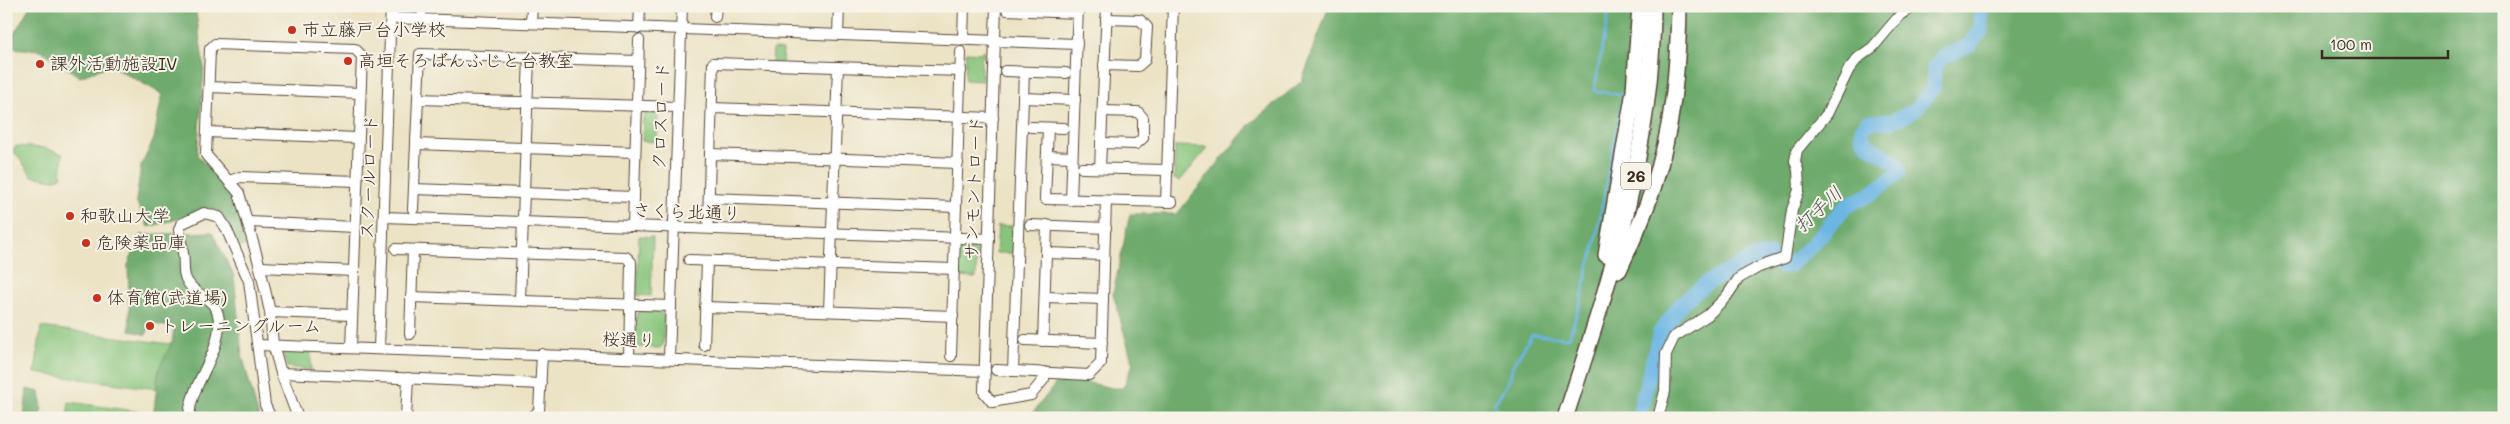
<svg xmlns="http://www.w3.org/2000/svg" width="2510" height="424" font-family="Mali,'Klee One',sans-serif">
	<rect width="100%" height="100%" fill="#f7f3e8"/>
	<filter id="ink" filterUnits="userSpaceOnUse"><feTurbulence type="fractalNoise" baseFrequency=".02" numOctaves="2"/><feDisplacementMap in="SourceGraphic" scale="10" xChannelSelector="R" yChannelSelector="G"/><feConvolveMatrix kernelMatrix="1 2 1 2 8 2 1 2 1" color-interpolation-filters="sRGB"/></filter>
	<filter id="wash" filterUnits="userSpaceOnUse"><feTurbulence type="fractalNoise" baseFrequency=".0096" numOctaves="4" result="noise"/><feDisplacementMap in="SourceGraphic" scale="20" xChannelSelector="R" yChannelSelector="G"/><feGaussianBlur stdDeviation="1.12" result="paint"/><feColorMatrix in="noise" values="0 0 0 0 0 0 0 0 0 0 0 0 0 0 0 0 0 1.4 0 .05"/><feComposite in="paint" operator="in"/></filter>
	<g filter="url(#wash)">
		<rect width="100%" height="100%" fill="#ece3c5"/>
		<g fill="#87c57c" stroke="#61784d">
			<path d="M773,49L783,50L782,63H772Z"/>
			<path d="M982,50L984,53V57L981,58V75H983V81L965,80L966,52L982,53Z"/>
			<path d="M646,113H658L657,142L642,141L643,117Z"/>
			<path d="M16,146L44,148L63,154L61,177L53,180L32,176L13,150Z"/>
			<path d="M1175,146L1208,147L1180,181L1174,179Z"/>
			<path d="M998,226H1014L1013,253H996Z"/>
			<path d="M639,236L653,237L651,296L637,295Z"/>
			<path d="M962,247L974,248L977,250L976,278L958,277L959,250Z"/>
			<path d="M642,310L660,311L664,316L663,345L660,348L639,347L636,344L637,314Z"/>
			<path d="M41,327L185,346L166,390L35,373Z"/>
			<path d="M285,351L311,352V370L287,367L283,354Z"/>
			<path d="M69,402L157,414L158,418H67Z"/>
		</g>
		<g fill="#6daa6c" stroke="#546a45">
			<path d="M30,6H195L204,68L197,155L236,197L249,245L240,247L223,216L215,209L148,227L136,201L141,166L154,139L162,94L110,65L80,77L41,50L6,48Z"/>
			<path d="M1329,6H2504V418H1029L1057,382H1085L1112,388H1123L1133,364L1113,294L1130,214H1177L1250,124L1302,81Z"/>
			<path d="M212,232L234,276L242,355L259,418H153L159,368L172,343L174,328L151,323L146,335L130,330L128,265L141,235Z"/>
			<path d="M27,389L40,392L42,408L39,418H24Z"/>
		</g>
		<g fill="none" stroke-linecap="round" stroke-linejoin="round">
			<path stroke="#6cb6e4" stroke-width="2.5" d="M1498,418L1494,404L1509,381L1512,367L1532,335L1569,338L1582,298L1588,267L1593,254L1623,95L1594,91L1610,6"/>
			<path stroke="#6cb6e4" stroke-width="15" d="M1638,418L1660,333L1681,304L1705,284L1753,258L1770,255L1780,266H1789L1812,245L1846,206L1869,195L1899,173L1898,164L1868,145L1862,136V129L1868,122L1893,121L1914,111L1933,88L1934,67L1943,57L1969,45L1982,30L1980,6"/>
		</g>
	</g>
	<g filter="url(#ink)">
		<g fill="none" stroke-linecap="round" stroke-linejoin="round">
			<defs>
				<g id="minor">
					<path d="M996,6L984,392L992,402L1031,395L1044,379V372"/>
					<path d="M1007,10L1078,13"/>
					<path d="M422,11V6"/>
					<path d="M715,17L716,6"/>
					<path d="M391,18L1077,44"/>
					<path d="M531,23L532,6"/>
					<path d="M639,28L640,6"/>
					<path d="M838,34L839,6"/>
					<path d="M963,39L964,6"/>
					<path d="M1104,65L1138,66L1145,60L1147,27L1140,20L1106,19"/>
					<path d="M1005,71L1066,73"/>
					<path d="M209,87L360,93"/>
					<path d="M1023,98L1075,100"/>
					<path d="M418,99L678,107"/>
					<path d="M712,108L993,118"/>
					<path d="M1031,127L1064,128"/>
					<path d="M1048,128L1045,199L1172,202"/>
					<path d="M207,132L358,138"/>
					<path d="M1101,143L1136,144L1143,138V118L1138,112L1103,111"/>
					<path d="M416,144L635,152"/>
					<path d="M710,154L958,163"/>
					<path d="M1047,156L1072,157"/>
					<path d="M1082,168L1167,170"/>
					<path d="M1100,168L1107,6"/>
					<path d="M230,181L240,177L357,181"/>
					<path d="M414,189L634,197"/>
					<path d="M709,198L956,207"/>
					<path d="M1071,200L1078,6"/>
					<path d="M1166,202L1173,6"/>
					<path d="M413,209L420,54L638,61"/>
					<path d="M384,217L989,239"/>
					<path d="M708,221L713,63L961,71"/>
					<path d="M249,222L355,227"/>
					<path d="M1030,225L1106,228"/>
					<path d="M633,226L639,40"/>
					<path d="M396,249L626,257L631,262L629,357"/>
					<path d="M1047,253L1104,255"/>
					<path d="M689,260L954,269"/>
					<path d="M260,267L354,271"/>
					<path d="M411,297L671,306"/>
					<path d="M1045,297L1103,299"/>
					<path d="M520,300L529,57"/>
					<path d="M705,307L953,316"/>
					<path d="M829,311L838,67"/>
					<path d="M270,312L352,315"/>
					<path d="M410,334L413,250"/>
					<path d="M1025,340L1102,343"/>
					<path d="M1043,341L1047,225"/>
					<path d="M258,345L985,371"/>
					<path d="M704,345L707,261"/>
					<path d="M379,348L391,6"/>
					<path d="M951,356L961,52"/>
					<path d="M669,358L682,6"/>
					<path d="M996,370L1089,375L1101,363L1106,201"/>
					<path d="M1013,371L1024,72"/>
					<path d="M281,373L541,384"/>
					<path d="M189,418C190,384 219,358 219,323C219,296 194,298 186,279C182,270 185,262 183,253C182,245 180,238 179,230L181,224L204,213L219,217L226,228L249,281L265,405L271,418"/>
					<path d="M298,418L281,373L273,344L270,312L260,267L239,193L206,155L210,49L215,44L355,49L362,56L351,348"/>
					<path d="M406,418L408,378"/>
					<path d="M531,418L539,411L542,354"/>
					<path d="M1658,418L1665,391L1666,354L1674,337L1708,315L1726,297L1739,278L1759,267L1785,258L1792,210L1799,190L1798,170L1795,161L1797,150L1827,114L1849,69L1858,58L1873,47L1900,15L1913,6"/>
				</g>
				<g id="highway">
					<path d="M1606,255L1634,91L1640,6"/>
					<path d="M1619,270C1631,243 1644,217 1653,188C1673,129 1678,69 1679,6"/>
					<path d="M1565,418C1609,284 1653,149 1653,6"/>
				</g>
			</defs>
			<use href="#minor" stroke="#564637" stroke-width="12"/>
			<use href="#highway" stroke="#564637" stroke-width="18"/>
			<use href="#minor" stroke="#fff" stroke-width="10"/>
			<use href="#highway" stroke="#fff" stroke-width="15"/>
		</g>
	</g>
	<g fill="#c8321e" stroke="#f7f3e8" stroke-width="2">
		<circle cx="292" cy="30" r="5"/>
		<circle cx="348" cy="61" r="5"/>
		<circle cx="40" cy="64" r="5"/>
		<circle cx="70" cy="216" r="5"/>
		<circle cx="86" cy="243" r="5"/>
		<circle cx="97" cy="298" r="5"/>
		<circle cx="150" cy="326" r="5"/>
	</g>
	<g text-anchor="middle" stroke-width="4" stroke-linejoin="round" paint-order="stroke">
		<rect fill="#f7f3e8" stroke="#73665b" stroke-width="1" x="1621" y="162.5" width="30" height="27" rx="4"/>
		<g font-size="16" font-weight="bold" fill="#3b2a1e">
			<text x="1636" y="182">26</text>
		</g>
		<g font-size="18" fill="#3b2a1e" stroke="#f7f3e8" text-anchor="start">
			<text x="302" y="36">市立藤戸台小学校</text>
			<text x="358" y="67">高垣そろばんふじと台教室</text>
			<text x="50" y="70">課外活動施設IV</text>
			<text x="80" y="222">和歌山大学</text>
			<text x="96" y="249">危険薬品庫</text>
			<text x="107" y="304">体育館(武道場)</text>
			<text x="160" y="332">トレーニングルーム</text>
		</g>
		<g font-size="18" fill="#3b2a1e" stroke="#f7f3e8">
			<text transform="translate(661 116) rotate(-88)" y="6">クロスロード</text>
			<text transform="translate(369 177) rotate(-88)" y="6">スクールロード</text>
			<text transform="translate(974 188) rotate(-88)" y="6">サンモントロード</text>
			<text transform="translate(687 212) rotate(2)" y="6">さくら北通り</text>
			<text transform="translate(629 340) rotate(2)" y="6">桜通り</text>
		</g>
		<g font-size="19" font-style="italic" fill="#4a5459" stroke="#f7f3e8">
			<text transform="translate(1818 209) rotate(-43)" y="7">打手川</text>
		</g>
	</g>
	<rect width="2510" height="424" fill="none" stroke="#f7f3e8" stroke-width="25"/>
	<path d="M2322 50v8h126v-8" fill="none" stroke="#3b2a1e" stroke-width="2.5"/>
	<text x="2330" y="50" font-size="15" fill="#3b2a1e" stroke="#f7f3e8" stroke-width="4" paint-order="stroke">100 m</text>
</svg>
